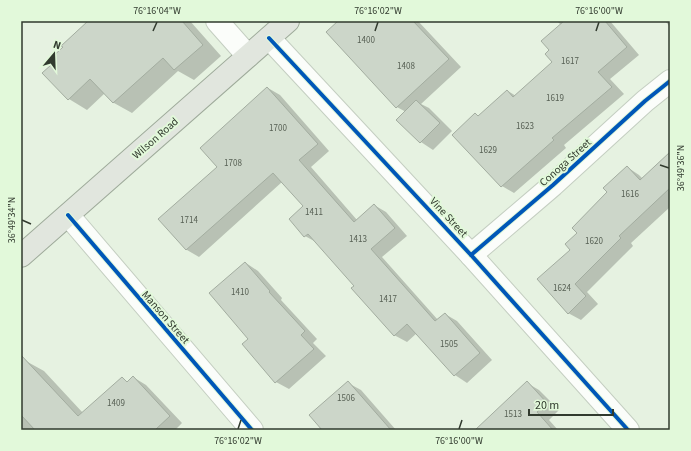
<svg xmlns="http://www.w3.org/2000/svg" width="691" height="451" font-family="'Source Sans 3',sans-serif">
	<rect width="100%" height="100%" fill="#e6f2e1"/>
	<g fill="#0003">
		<path d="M109,21H190L221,56L194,80L178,71L132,113L114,103L105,93L87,110L69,99Z"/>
		<path d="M339,21H418L461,67L421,104L429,108L452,131L433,150L421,142L398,120L406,112L397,107L328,32Z"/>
		<path d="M557,21H610L639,55L610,79L624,94L564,145L566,148L514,193L502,186L475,114L479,117L508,91L516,96L553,62L550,50L561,25Z"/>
		<path d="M665,21H670V27Z"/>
		<path d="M268,88L280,95L329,151L311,167L357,220L374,205L386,212L407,236L382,257L438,320L445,314L457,321L492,360L467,383L455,375L417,333L407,342L394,335L355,286L316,242L305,236L304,206L282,182L199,257L187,250L159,219L218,167Z"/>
		<path d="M670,153V207L631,243L633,246L587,292L598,304L581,320L568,313L572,250L578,233L627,167L639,175L643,179Z"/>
		<path d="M246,263L258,271L282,298L281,300L317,339L313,343L326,356L289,389L276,382L249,339Z"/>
		<path d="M24,360L44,371L83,413L123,379L128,382L133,377L146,385L182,423L175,430H21V363Z"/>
		<path d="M348,383L361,390L396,430H323Z"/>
		<path d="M527,383L539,390L559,410L549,420L558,430H487Z"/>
	</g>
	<g fill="#ccd6c9" stroke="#a3ada0">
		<path d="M88,21H182L203,45L174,70L163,58L113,103L90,79L68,100L42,73L51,65L48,61L63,47L61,46Z"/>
		<path d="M338,21H413L449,59L396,108L326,32Z"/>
		<path d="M564,21H605L627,47L598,72L612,87L552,138L554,140L501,187L452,135L475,113L478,116L507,90L513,97L552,62L545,54L549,50L541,41Z"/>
		<path d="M267,87L318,144L299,160L354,222L374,204L395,228L371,249L435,321L445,313L480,353L454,376L407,324L394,336L351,288L354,286L308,234L304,237L289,219L303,206L273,173L186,250L158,219L217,167L200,148Z"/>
		<path d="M416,100L440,123L420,143L396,120Z"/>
		<path d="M670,152V188L619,236L621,238L575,284L586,296L568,314L537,279L570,250L565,244L577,233L572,228L607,192L603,188L627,166L640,180Z"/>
		<path d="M245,262L270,291L269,292L305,331L301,335L314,349L275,383L242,344L248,339L209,293Z"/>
		<path d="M21,355L78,416L122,377L127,382L133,376L170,416L155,430H35L21,415Z"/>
		<path d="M348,381L391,430H322L309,415Z"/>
		<path d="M527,381L547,403L537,412L553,430H475Z"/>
	</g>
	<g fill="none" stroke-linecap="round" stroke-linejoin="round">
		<defs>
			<g id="minor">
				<path d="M217,21L248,56"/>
				<path d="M269,38L471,255L628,430"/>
				<path d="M68,215L252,430"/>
				<path d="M471,255L553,185L645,101L670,81"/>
			</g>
			<path id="major" d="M21,256L288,21"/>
		</defs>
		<use href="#minor" stroke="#c4cec1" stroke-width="24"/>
		<use href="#major" stroke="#9eaa9a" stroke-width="24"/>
		<use href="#minor" stroke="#fbfdfa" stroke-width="22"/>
		<use href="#major" stroke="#e1e6de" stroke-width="22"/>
		<defs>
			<g id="cycleway">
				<path d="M269,38L471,255L628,430"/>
				<path d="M68,215L252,430"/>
				<path d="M471,255L553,185L645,101L670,81"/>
			</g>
		</defs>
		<use href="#cycleway" stroke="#e2f9da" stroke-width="6"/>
		<use href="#cycleway" stroke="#0057b8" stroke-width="4"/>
	</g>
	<path fill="none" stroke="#313a2e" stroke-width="1.5" d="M153,31L157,22M375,31L378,22M596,31L599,22M660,165L669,168M22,220L31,224M238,429L241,420M459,429L462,420"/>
	<g text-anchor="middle" stroke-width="4" stroke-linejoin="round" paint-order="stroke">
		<g font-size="9" fill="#586155">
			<text x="366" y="43">1400</text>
			<text x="570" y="64">1617</text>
			<text x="406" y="69">1408</text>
			<text x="555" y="101">1619</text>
			<text x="525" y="129">1623</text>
			<text x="278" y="131">1700</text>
			<text x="488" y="153">1629</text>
			<text x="233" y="166">1708</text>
			<text x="630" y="197">1616</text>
			<text x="314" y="215">1411</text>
			<text x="189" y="223">1714</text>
			<text x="358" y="242">1413</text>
			<text x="594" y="244">1620</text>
			<text x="562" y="291">1624</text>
			<text x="240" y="295">1410</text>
			<text x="388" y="302">1417</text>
			<text x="449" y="347">1505</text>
			<text x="346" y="401">1506</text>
			<text x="116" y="406">1409</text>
			<text x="513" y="417">1513</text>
		</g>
		<g font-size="11" fill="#313a2e" stroke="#e2f9da">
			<text transform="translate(155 138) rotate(-41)" y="4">Wilson Road</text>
			<text transform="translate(565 162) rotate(-42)" y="4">Conoga Street</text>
			<text transform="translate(449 217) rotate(47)" y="4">Vine Street</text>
			<text transform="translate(166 317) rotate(49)" y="4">Manson Street</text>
		</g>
	</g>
	<rect width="691" height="451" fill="none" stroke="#e2f9da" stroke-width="44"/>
	<g transform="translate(54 54) rotate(19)" stroke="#e2f9da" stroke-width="3" paint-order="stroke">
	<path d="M0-3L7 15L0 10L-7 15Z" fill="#313a2e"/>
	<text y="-6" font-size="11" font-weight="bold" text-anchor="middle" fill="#313a2e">N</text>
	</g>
	<path d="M529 409v6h84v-6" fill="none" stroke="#313a2e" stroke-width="2"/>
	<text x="535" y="409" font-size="12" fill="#313a2e" stroke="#e2f9da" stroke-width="3" paint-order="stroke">20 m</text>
	<rect x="22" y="22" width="647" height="407" fill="none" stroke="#313a2e" stroke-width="1.5"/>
	<g font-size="10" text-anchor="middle" fill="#313a2e">
		<text x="157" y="14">76°16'04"W</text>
		<text x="378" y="14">76°16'02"W</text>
		<text x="599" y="14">76°16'00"W</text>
		<text transform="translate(680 168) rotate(-90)" y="4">36°49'36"N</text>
		<text transform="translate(11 220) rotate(-90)" y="4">36°49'34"N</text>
		<text x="238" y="444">76°16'02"W</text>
		<text x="459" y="444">76°16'00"W</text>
	</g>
</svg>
